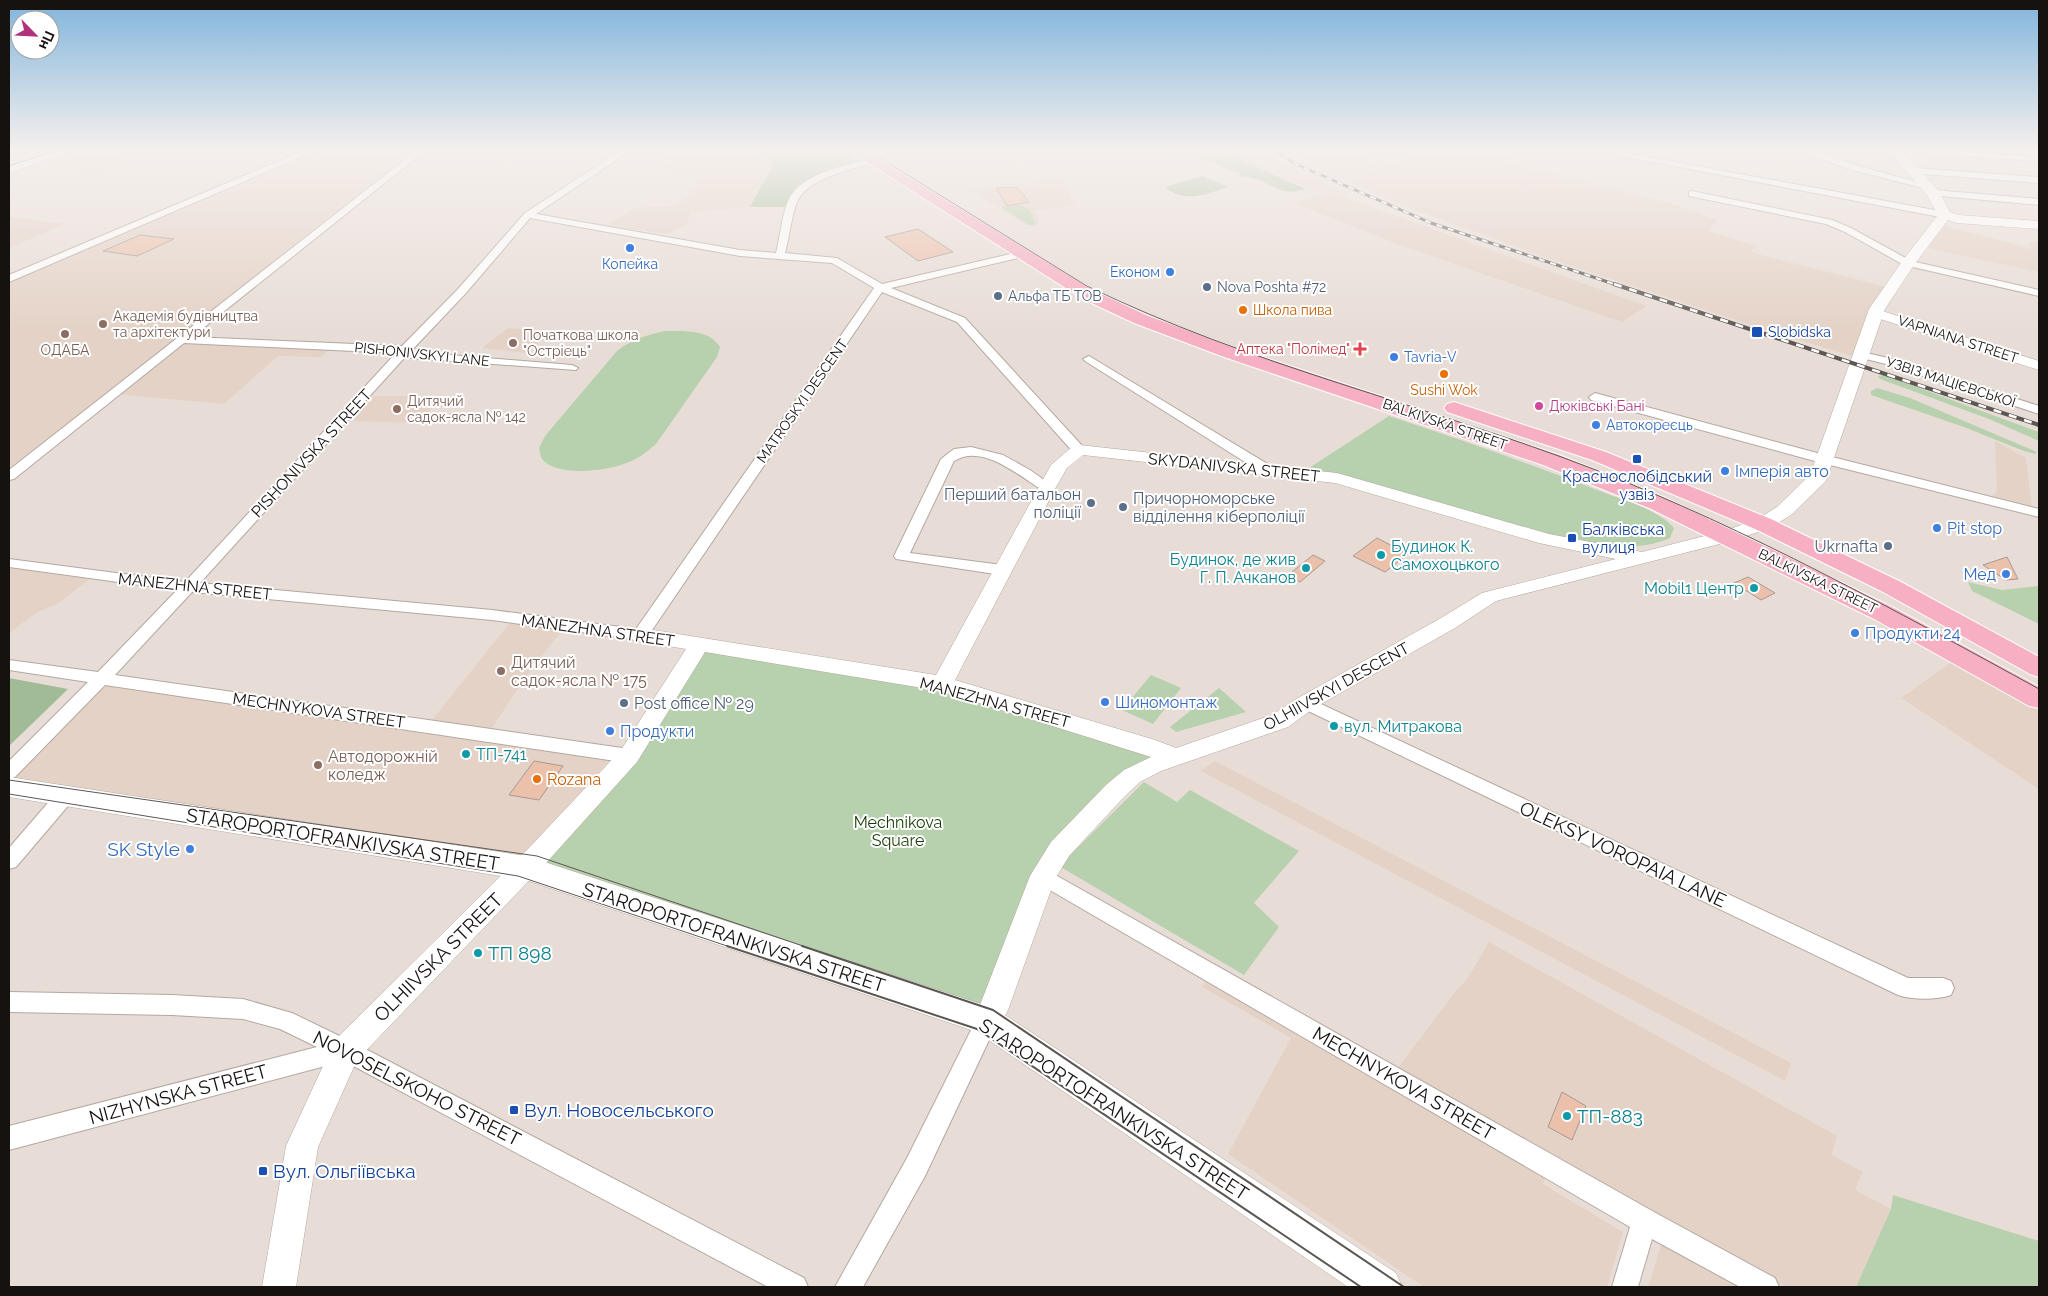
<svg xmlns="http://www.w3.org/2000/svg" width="2048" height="1296" font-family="Raleway,sans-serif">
	<rect width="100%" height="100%" fill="#e8ddd6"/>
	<g fill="#e4d2c6">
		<path d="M72,150H137L146,152L114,162L121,164L95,173L56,165L75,159L57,155Z"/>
		<path d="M318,150H415L309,232L128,380H125L9,468V279L173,212Z"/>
		<path d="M632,150H756L774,163L750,207L691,212L686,225L665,234L607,225L635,208L675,206L692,193L700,175H673L678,168H662L667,160L620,158Z"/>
		<path d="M1222,150H1258L1348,193L1342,195L1321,190L1311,193L1265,169Z"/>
		<path d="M1352,150L1380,165L1355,177L1335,176L1299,156Z"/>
		<path d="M1427,150H1528L1506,163L1664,201L1717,220L1708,231L1757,246L1750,252L1890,288L1858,358L1767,330L1547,258L1404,206L1354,184L1360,176Z"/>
		<path d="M1061,178L1074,206L1035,210L1039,224L1028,226L970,190L1020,185Z"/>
		<path d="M1330,192L1563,276L1646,306L1622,322L1397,244L1291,202Z"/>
		<path d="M9,217L65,224L9,248Z"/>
		<path d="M1938,224L2033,249L2027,243L2039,241V272L1922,247Z"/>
		<path d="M508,328L538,331L544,338L526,353L482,348Z"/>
		<path d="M182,340L333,346L321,357L278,356L224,404L114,394Z"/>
		<path d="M374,396H398L442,397L419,423L353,421Z"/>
		<path d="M1995,441L2026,458L2032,510L1989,499L1997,492Z"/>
		<path d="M9,568L90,579L57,604L38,612L9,633Z"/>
		<path d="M512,620L566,628L554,640L519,687L488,734L428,725Z"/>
		<path d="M1953,661L2039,710V789L1901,698Z"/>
		<path d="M101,680L627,756L526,867L9,785V774Z"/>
		<path d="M1215,761L1791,1063L1785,1081L1201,771Z"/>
		<path d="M1489,942L1837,1136L1832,1155L1863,1172L1855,1190L1891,1209L1856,1287H1786L1394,1073L1455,992L1468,978Z"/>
		<path d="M1208,978L1547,1173L1543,1184L1623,1232L1607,1287H1424L1228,1154L1291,1038L1202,987Z"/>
		<path d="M1664,1236L1756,1287H1648Z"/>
	</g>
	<g fill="#b7d0ad">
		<path d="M1352,150H1414C1389,159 1377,161 1352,150Z"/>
		<path d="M1022,205L1029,210L1036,224L1029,225L1001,207Z"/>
		<path d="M665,331C685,331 709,329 720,347L717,357L656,444C646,453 636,460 624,464C605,471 556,477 542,459C540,456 540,451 539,448L545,436L617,351C632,339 647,335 665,331Z"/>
		<path d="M1884,375L2039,432V441L1989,419L1880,379L1878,376Z"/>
		<path d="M1877,388L1910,398L2037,452L2035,454L2024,451L1964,427L1871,395V391Z"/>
		<path d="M1389,416C1459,439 1528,463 1597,490C1622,500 1656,508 1674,528L1670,538C1633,555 1586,543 1547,536L1309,468Z"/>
		<path d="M1968,582L2002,590L2039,586V624L1972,591Z"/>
		<path d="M699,645L942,684L1175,757L1153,765L1060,849L993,1010L526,868L629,756Z"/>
		<path d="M1151,675L1181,688L1153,724L1122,710Z"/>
		<path d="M1219,688L1246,712L1176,732L1170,727Z"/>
		<path d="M1144,782L1177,802L1190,790L1299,851L1254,903L1279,927L1244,975L1059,866Z"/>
		<path d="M1893,1195L2039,1241V1287H1856L1891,1209Z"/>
	</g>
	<g fill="#a1bb97">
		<path d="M756,150H840L858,161L825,171L798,185L785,207H750L774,163Z"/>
		<path d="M1183,150H1220L1305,189C1280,197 1275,184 1252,178C1246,176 1242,178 1237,176L1241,174L1194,155L1183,157L1175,153Z"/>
		<path d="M1203,176L1228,187C1207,194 1184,204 1165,187Z"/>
		<path d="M9,678L68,689L9,746Z"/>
	</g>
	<g fill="#ecc1ab" stroke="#a59a94">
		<path d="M1017,187L1029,202L1007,206L996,188Z"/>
		<path d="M918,229L953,252L918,261L885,237Z"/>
		<path d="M140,235L174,239L137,256L103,251Z"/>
		<path d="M1377,538L1408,554L1385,572L1353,556Z"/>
		<path d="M1313,555L1325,561L1300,582L1287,576Z"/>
		<path d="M2007,557L2018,579L2006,580L1983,565Z"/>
		<path d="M1748,577L1775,593L1761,600L1734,583Z"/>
		<path d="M534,761L563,766L539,800L509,795Z"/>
		<path d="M1562,1092L1586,1106L1572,1140L1548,1127Z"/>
	</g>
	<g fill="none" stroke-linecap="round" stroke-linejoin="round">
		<defs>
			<g id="minor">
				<path d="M305,150H317L9,282V275Z"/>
				<path d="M417,150H426L192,337L402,346L458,289L525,213L621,150H631L536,214L740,250L776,253C780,238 782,213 789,199C802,174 845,165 871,159H874V163C851,169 810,178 798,200C792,211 789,240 785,253L837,258L882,284L1023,251L1026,252V256L891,288L965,318L1086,450L1079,454L1074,453L957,322L882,292L646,639L640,640L492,620L192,592L115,675L629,749L635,751L638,756L635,761L629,763L105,685L15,777L9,779V761L88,682L9,670V660L98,672L177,590L9,567V559L185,582L396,353L184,343L14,479L9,480V470ZM530,218L740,256L832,263L874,288L636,629L492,610L200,583L406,356L411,358L576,370L578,368L572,365L414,352L412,350L466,293Z"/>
				<path d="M1591,150H1610L1945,212L1950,215L1945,218Z"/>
				<path d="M1797,150H1810L1855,165L1931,186L1927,189L1849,169Z"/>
				<path d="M1892,150H1940L2039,157V161L1896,152Z"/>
				<path d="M1913,168L2039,177V183L1910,173V169Z"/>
				<path d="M1933,190L2039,199V205L1930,195V191Z"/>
				<path d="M1692,191L1832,220L1851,228L1911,261L2039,290V296L1904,265L1845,232L1826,224L1689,196V192Z"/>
				<path d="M1862,352L1897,360L2039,406V414L1890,365L1858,357L1856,355L1858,353Z"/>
				<path d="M1089,356L1274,468L1276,471L1269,475L1264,474L1085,361L1083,359Z"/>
				<path d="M1595,393L1832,457L2039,509V517L1822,463L1591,400L1589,397Z"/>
				<path d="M971,447L1003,455L1030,470L1054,487L1047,491L1042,490C1018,475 982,443 954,461L910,553L1002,565L1007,567L1009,570L1007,573L1002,575L896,559L894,556L941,459L954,449Z"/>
				<path d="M1306,697L1908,978H1943L1951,981L1954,988L1951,995C1936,1000 1913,1000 1898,995L1300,707L1297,703L1300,699Z"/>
				<path d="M66,788L73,790L75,795L73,800L16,867L9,869V848L59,790Z"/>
				<path d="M1043,868L1654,1212L1775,1278L1779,1287H1740L1652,1239L1638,1287H1612L1630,1227L1036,882L1033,876L1036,870Z"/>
				<path d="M9,992L172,995L243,999L292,1013L354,1043L804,1278L808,1287H768L344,1061L9,1150V1126L317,1047L280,1029L243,1019L172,1015L9,1012Z"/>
				<path d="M987,1011L995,1014L998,1021L925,1176L863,1287H835L907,1158L979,1014Z"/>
			</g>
			<g id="tertiary">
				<path d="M59,150H76L9,173V166Z"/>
				<path d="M1876,309L2039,361V370L1871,316L1869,313L1871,310Z"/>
				<path d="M1079,445L1337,473L1549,534L1642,552L1728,530L1735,532L1737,536L1735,540L1496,601L1455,628L1314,708L1288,727L1161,771L1140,782L1124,797L1069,856L1055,879L1008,1010L997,1030L987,1034L977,1030L972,1021L980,1005L1030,876L1051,842L1106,785L1124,770L1151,757L941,691L705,652L637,762L546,863L357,1060L318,1147L296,1287H262L286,1146L335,1040L528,849L621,750L686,649L633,640L630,635L633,630L640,628L936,675L1051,465L1073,446ZM1083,455L1335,483L1539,543L1616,559L1482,593L1441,618L1298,698L1272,715L1176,748L1155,740L955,680L1056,487L1067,468Z"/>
			</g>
			<g id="secondary">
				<path d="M1888,150H1901L1938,190L1950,212L1959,215L2039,221V229L1957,223L1948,220L1914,265L1885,309L1826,481L1791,515L1770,528L1728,542L1721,540L1717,536L1721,532L1756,520L1777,507L1810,475L1869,309L1903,260L1938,215L1927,195Z"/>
				<path d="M2019,150H2035L2039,152V161Z"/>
				<path d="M9,777L526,856L987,1006L999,1011L1396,1273L1402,1287H1348L977,1032L526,880L9,797Z"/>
			</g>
			<g id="primary">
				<path d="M848,150H864L1095,291L1146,315L1238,349L1559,455L1665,498L1892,607L2039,687V708L2029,706L1874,619L1649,508L1543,465L1224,357L1134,323L1083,299Z"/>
				<path d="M1454,402L1606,452L1771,519L1901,582L2039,657V677L2030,674L1883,592L1755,529L1592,460L1447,412L1444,408L1447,404Z"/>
			</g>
		</defs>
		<use href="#minor" stroke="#b3a8a1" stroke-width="2"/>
		<use href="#tertiary" stroke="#b3a8a1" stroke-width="1"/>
		<use href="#secondary" stroke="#b3a8a1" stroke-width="1"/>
		<use href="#primary" stroke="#fff" stroke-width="2"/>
		<use href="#minor" fill="#fff" fill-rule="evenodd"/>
		<use href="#tertiary" fill="#fff" fill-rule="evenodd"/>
		<use href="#secondary" fill="#fff" fill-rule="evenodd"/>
		<use href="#primary" fill="#f7afc4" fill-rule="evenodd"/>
		<g stroke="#5d5753" stroke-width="1">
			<path d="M867,150L1087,286C1249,365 1428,405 1596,470C1749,530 1895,610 2039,689"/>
			<path d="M9,166L59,150"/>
			<path d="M9,780L537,856L806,947"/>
			<path d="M9,794L518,876L730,947"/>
		</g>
		<g stroke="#5d5753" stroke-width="2">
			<path d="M727,946L977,1029L1361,1287"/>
			<path d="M802,946L993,1010L1404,1287"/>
		</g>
		<defs>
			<path id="rail-far1" d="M1273,150L1298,165L1431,223L1617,285"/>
			<path id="rail" d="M1614,284L2039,425"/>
		</defs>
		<use href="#rail-far1" stroke="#5d5753" stroke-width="3"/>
		<use href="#rail" stroke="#5d5753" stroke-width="4"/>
		<use href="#rail-far1" stroke="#fff" stroke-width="2" stroke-dasharray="6" stroke-linecap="butt"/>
		<use href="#rail" stroke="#fff" stroke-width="2.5" stroke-dasharray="8" stroke-linecap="butt"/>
	</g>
	<linearGradient id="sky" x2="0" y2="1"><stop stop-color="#81b5dc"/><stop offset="0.45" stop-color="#f5f0ed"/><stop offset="1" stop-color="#f5f0ed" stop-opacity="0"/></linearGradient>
	<rect width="2048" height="332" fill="url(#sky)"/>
	<g fill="#3f7fe0" stroke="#fff" stroke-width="2">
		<circle cx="630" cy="248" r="5"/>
		<circle cx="1170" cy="272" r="5"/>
		<circle cx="1394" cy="357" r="5"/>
		<circle cx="1596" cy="425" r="5"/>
		<circle cx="1725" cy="471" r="5"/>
		<circle cx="1937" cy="528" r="5"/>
		<circle cx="2006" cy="574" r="5"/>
		<circle cx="1855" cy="633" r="5"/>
		<circle cx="1105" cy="702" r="5"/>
		<circle cx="610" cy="731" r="5"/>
		<circle cx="190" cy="849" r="5"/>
	</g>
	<g fill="#5c6f8a" stroke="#fff" stroke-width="2">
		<circle cx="1207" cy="287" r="5"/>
		<circle cx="998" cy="296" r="5"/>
		<circle cx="1091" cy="503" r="5"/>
		<circle cx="1123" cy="507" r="5"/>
		<circle cx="1888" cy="546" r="5"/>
		<circle cx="624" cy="703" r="5"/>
	</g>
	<g fill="#e8710a" stroke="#fff" stroke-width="2">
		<circle cx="1243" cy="310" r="5"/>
		<circle cx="1444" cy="374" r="5"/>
		<circle cx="537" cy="779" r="5"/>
	</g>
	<g fill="#8d6e63" stroke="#fff" stroke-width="2">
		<circle cx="103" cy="324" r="5"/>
		<circle cx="65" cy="334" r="5"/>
		<circle cx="513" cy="343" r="5"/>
		<circle cx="397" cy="409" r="5"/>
		<circle cx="501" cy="671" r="5"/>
		<circle cx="318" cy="765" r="5"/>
	</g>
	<g fill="#1a4fb4" stroke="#fff" stroke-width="2">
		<rect x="1751" y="326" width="12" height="12" rx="2.5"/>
		<rect x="1632" y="454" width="10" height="10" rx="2.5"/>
		<rect x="1567" y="533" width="10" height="10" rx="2.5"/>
		<rect x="509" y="1105" width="10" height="10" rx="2.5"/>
		<rect x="258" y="1166" width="10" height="10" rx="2.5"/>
	</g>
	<path fill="#e0444e" stroke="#fff" stroke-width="2" d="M1357.5 341.5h5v5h5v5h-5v5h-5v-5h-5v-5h5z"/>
	<circle fill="#d1479c" stroke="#fff" stroke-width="2" cx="1539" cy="406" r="5"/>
	<g fill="#0f9aa8" stroke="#fff" stroke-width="2">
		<circle cx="1381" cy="555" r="5"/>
		<circle cx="1306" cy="568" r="5"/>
		<circle cx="1754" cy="588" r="5"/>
		<circle cx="1334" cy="726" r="5"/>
		<circle cx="466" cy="754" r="5"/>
		<circle cx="478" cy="953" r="5"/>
		<circle cx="1567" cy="1116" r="5"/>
	</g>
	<g text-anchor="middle" stroke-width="4" stroke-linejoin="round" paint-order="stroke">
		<g font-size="14" fill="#366cbe" stroke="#fff" text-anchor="start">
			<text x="630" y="269" text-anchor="middle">Копейка</text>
			<text x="1160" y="277" text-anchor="end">Економ</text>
			<text x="1404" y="362">Tavria-V</text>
			<text x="1606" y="430">Автокореєць</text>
		</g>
		<g font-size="14" fill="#4e5e75" stroke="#fff" text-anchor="start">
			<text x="1217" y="292">Nova Poshta #72</text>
			<text x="1008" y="301">Альфа ТБ ТОВ</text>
		</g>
		<g font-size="14" fill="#c56008" stroke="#fff" text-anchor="start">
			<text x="1253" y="315">Школа пива</text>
			<text x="1444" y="395" text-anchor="middle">Sushi Wok</text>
		</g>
		<g font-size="14" fill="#785e54" stroke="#fff" text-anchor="start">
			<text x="113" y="321">Академія будівництва<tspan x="113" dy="16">та архітектури</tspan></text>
			<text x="523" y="340">Початкова школа<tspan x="523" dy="16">"Остріець"</tspan></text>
			<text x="65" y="355" text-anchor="middle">ОДАБА</text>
			<text x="407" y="406">Дитячий<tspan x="407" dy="16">садок-ясла № 142</tspan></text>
		</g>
		<g font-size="14" fill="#164399" stroke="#fff" text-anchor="start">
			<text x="1768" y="337">Slobidska</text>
		</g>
		<g font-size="14" fill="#161210" stroke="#fff">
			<text transform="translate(1958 339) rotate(18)" y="5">VAPNIANA STREET</text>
			<text transform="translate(422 354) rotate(6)" y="5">PISHONIVSKYI LANE</text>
			<text transform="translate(1951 382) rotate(18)" y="5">УЗВІЗ МАЦІЄВСЬКОЇ</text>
			<text transform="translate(802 401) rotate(-55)" y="5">MATROSKYI DESCENT</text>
			<text transform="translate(1445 424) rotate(19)" y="5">BALKIVSKA STREET</text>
			<text transform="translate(1818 581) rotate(26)" y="5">BALKIVSKA STREET</text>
		</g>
		<g font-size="14" fill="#be3a42" stroke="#fff" text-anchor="end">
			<text x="1350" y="354">Аптека "Полімед"</text>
		</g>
		<g font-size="14" fill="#b23c85" stroke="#fff" text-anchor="start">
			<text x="1549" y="411">Дюківські Бані</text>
		</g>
		<g font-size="16" fill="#161210" stroke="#fff">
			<text transform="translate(311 453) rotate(-47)" y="6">PISHONIVSKA STREET</text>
			<text transform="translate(1234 467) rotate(6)" y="6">SKYDANIVSKA STREET</text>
			<text transform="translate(195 586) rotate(6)" y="6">MANEZHNA STREET</text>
			<text transform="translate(598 630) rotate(8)" y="6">MANEZHNA STREET</text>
			<text transform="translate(1336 686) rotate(-29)" y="6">OLHIIVSKYI DESCENT</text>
			<text transform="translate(995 702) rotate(15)" y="6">MANEZHNA STREET</text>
			<text transform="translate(319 710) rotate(8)" y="6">MECHNYKOVA STREET</text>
		</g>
		<g font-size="16" fill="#366cbe" stroke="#fff" text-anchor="start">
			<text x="1735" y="477">Імперія авто</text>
			<text x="1947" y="534">Pit stop</text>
			<text x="1996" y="580" text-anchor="end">Мед</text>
			<text x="1865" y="639">Продукти 24</text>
			<text x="1115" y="708">Шиномонтаж</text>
			<text x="620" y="737">Продукти</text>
		</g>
		<g font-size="16" fill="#164399" stroke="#fff">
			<text x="1637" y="482">Краснослобідський<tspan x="1637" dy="18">узвіз</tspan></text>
			<text x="1582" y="535" text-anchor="start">Балківська<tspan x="1582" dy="18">вулиця</tspan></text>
		</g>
		<g font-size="16" fill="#4e5e75" stroke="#fff" text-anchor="end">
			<text x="1081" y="500">Перший батальон<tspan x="1081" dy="18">поліції</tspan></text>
			<text x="1133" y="504" text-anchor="start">Причорноморське<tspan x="1133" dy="18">відділення кіберполіції</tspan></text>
			<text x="1878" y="552">Ukrnafta</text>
			<text x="634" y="709" text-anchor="start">Post office № 29</text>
		</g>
		<g font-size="16" fill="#0d838f" stroke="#fff" text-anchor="start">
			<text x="1391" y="552">Будинок К.<tspan x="1391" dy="18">Самохоцького</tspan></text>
			<text x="1296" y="565" text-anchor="end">Будинок, де жив<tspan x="1296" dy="18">Г. П. Ачканов</tspan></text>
			<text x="1744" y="594" text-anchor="end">Mobil1 Центр</text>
			<text x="1344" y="732">вул. Митракова</text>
			<text x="476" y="760">ТП-741</text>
		</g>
		<g font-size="16" fill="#785e54" stroke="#fff" text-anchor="start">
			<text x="511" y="668">Дитячий<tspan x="511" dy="18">садок-ясла № 175</tspan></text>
			<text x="328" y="762">Автодорожній<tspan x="328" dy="18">коледж</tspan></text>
		</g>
		<g font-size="16" fill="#c56008" stroke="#fff" text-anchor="start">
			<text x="547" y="785">Rozana</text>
		</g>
		<g font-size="16" fill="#183a05" stroke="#fff">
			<text x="898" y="828">Mechnikova<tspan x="898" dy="18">Square</tspan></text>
		</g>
		<g font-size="19" fill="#161210" stroke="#fff">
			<text transform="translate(343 839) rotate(9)" y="7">STAROPORTOFRANKIVSKA STREET</text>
			<text transform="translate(1623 854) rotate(25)" y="7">OLEKSY VOROPAIA LANE</text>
			<text transform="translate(734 937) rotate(18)" y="7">STAROPORTOFRANKIVSKA STREET</text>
			<text transform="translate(438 957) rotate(-45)" y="7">OLHIIVSKA STREET</text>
			<text transform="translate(1404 1083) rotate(30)" y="7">MECHNYKOVA STREET</text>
			<text transform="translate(417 1088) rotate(27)" y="7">NOVOSELSKOHO STREET</text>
			<text transform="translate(178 1094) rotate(-15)" y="7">NIZHYNSKA STREET</text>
			<text transform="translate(1114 1109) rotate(33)" y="7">STAROPORTOFRANKIVSKA STREET</text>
		</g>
		<g font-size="19" fill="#366cbe" stroke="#fff" text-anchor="end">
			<text x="180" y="856">SK Style</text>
		</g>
		<g font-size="19" fill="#0d838f" stroke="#fff" text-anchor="start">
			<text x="488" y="960">ТП 898</text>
			<text x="1577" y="1123">ТП-883</text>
		</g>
		<g font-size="19" fill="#164399" stroke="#fff" text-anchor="start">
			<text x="524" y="1117">Вул. Новосельського</text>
			<text x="273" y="1178">Вул. Ольгіївська</text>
		</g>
	</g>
	<rect width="2048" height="1296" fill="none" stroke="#161210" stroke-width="20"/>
	<g transform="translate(35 35) rotate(114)"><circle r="24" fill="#ffffff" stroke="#a2a09f"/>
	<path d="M0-4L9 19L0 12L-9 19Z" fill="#b1317d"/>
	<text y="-8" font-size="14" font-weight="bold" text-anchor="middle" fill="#161210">Пн</text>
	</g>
</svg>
